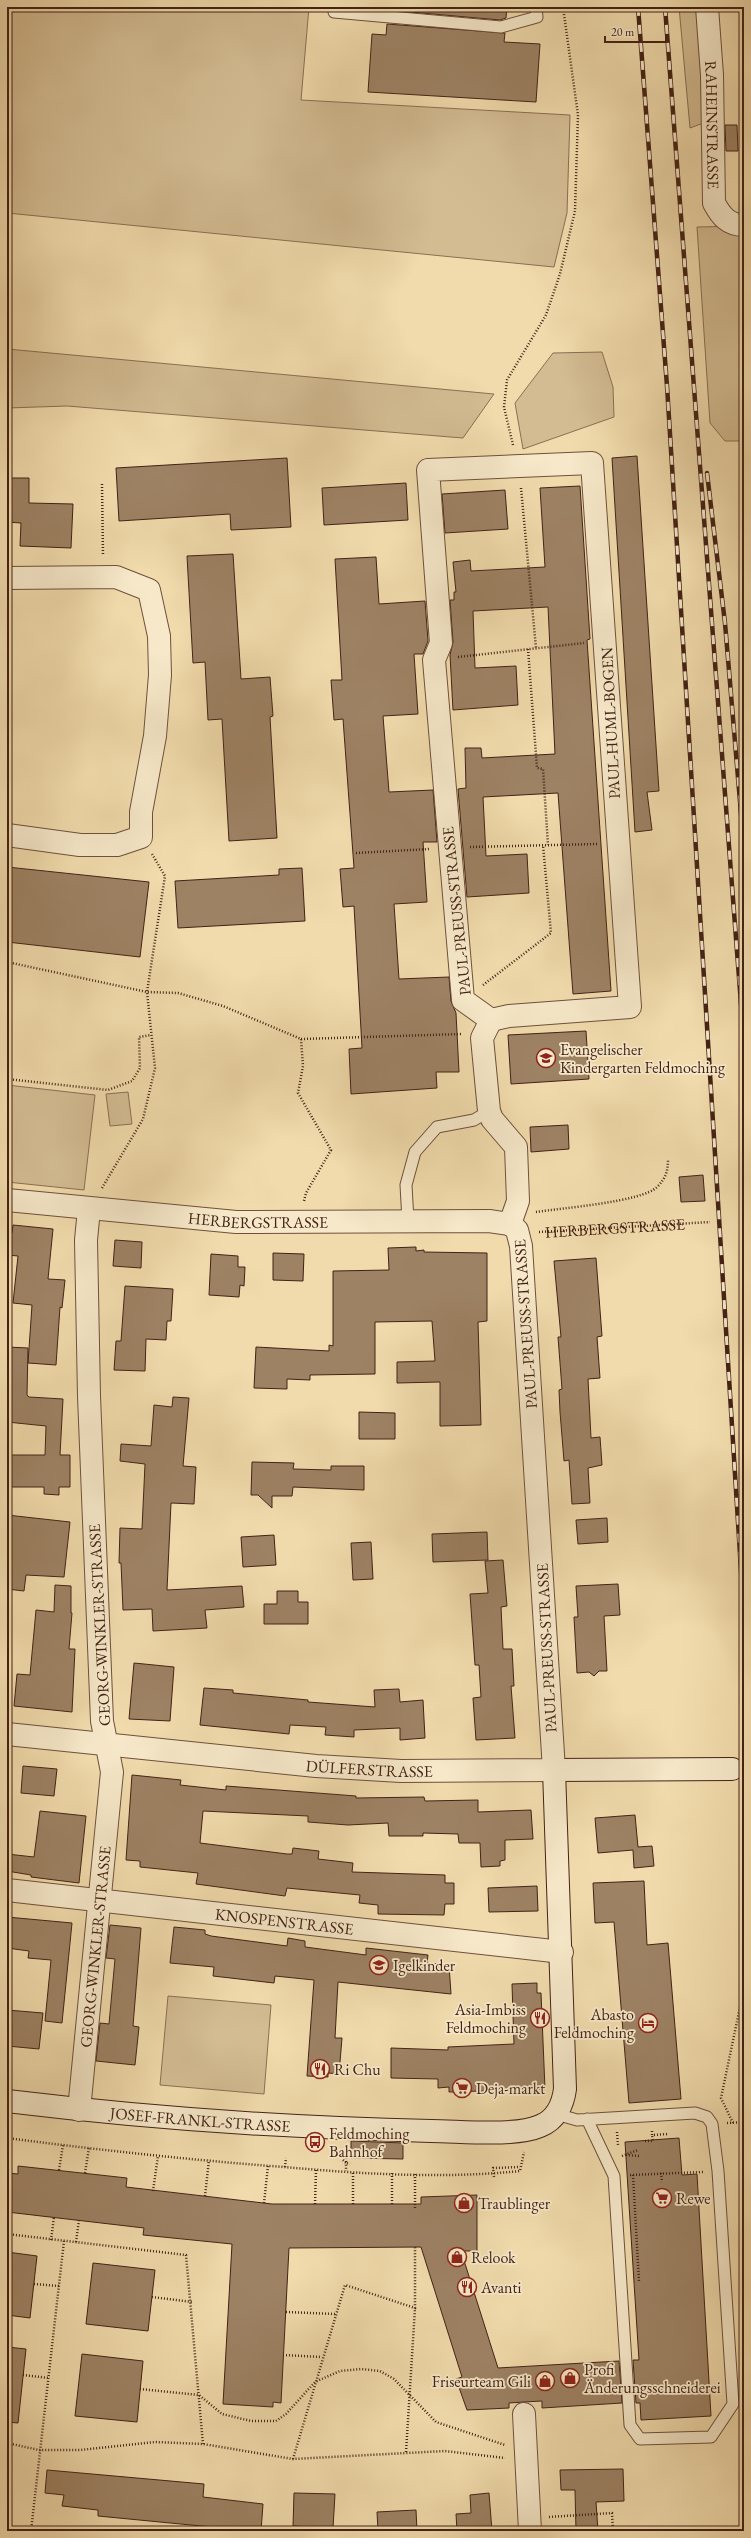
<svg xmlns="http://www.w3.org/2000/svg" width="751" height="2538" font-family="'EB Garamond',serif">
	<rect width="100%" height="100%" fill="#f1dbac"/>
	<filter id="stains"><feTurbulence type="fractalNoise" baseFrequency=".005" numOctaves="4"/><feColorMatrix values="0 0 0 0 .2 0 0 0 0 .09 0 0 0 0 .02 0 0 0 .5 -.17"/></filter>
	<radialGradient id="worn" r=".72"><stop offset=".6" stop-color="#630" stop-opacity="0"/><stop offset="1" stop-color="#630" stop-opacity=".3"/></radialGradient>
	<g fill="#d3bc92" stroke="#8b6f54">
		<path d="M7,7H309L301,100L570,115L567,213L554,267L7,213Z"/>
		<path d="M679,7H713L717,118L690,128Z"/>
		<path d="M744,226V441H725L710,423L697,227Z"/>
		<path d="M7,349L494,394L463,438L67,406L7,408Z"/>
		<path d="M602,352L613,387L614,417L523,449L515,403L553,353Z"/>
		<path d="M7,1085L95,1095L84,1190L7,1182Z"/>
		<path d="M128,1092L132,1124L110,1126L106,1094Z"/>
		<path d="M168,1996L271,2005L264,2094L160,2085Z"/>
	</g>
	<g fill="#9d8264" stroke="#432216">
		<path d="M388,7H507L506,18L500,20L388,10Z"/>
		<path d="M387,24L505,33L504,42L540,44L536,102L368,92L372,34L386,35Z"/>
		<path d="M725,125H737L738,151H726Z"/>
		<path d="M637,456L659,791L647,792L652,830L635,832L612,458Z"/>
		<path d="M287,458L291,527L231,530L230,514L119,521L116,468Z"/>
		<path d="M7,478H29V503L73,504L71,548L20,546L21,523L7,522Z"/>
		<path d="M406,483L408,520L324,525L322,488Z"/>
		<path d="M580,486L590,639L587,640L611,991L573,994L558,793L483,797L486,856L527,854L529,893L467,897L458,789L466,788L465,748H481L482,758L555,754L548,607L473,611L475,668L516,666L518,705L453,710L450,655L453,642L450,600H454V592H456L453,562L470,560L471,571L545,567L540,488Z"/>
		<path d="M505,490L508,529L445,533L442,494Z"/>
		<path d="M233,554L241,679L270,677L273,716L270,717L277,838L229,841L222,719L208,720L205,662L193,663L187,556Z"/>
		<path d="M376,557L379,604L425,601L428,641L423,654H414L418,714L383,716L389,792L433,790L437,842H423L427,902L394,904L399,979L449,977L451,1001L456,1013L459,1072H436L437,1088L351,1094L349,1049L362,1048L354,906L343,907L340,869L354,868L343,719L334,720L331,680H342L335,559Z"/>
		<path d="M7,867L149,882L140,957L7,942Z"/>
		<path d="M302,868L305,921L178,928L175,881L279,875V869Z"/>
		<path d="M586,1031L589,1079L511,1084L508,1035Z"/>
		<path d="M568,1125L569,1149L531,1152L530,1127Z"/>
		<path d="M703,1175L705,1201L681,1202L679,1177Z"/>
		<path d="M13,1225L53,1229L48,1279L65,1280L62,1308L60,1307L56,1365L28,1363L32,1305L13,1303L18,1256L7,1255V1232L12,1233Z"/>
		<path d="M115,1240L142,1242L141,1268L113,1266Z"/>
		<path d="M416,1247V1251L424,1250V1252L487,1253V1321L478,1322L481,1425L440,1426V1382L397,1383V1362L435,1361L432,1321L375,1322V1374L310,1375V1380L287,1379V1389L254,1388L256,1347L329,1351V1345L333,1346V1271L389,1270L388,1248Z"/>
		<path d="M273,1253L304,1254L303,1281L273,1280Z"/>
		<path d="M211,1254L238,1256V1267H245L244,1286L240,1285L239,1297L209,1295Z"/>
		<path d="M596,1258L602,1336L597,1337L600,1378L588,1379L591,1438L600,1437L602,1465L588,1468L590,1503L572,1504L569,1460L564,1461L560,1412L559,1390L562,1389L558,1337H561L554,1261Z"/>
		<path d="M125,1286L173,1289L171,1321H167L166,1340L146,1339L145,1371L114,1370L116,1341H121Z"/>
		<path d="M7,1347L28,1348L27,1395L29,1397L63,1399L60,1455H70V1487H59V1495L44,1494V1487H7V1455H45L46,1426L7,1422Z"/>
		<path d="M173,1397L189,1398L183,1466L196,1467L194,1504L171,1503L167,1590L242,1586L244,1607L205,1610L207,1628L153,1631L152,1609L123,1610L121,1563H119L120,1528L142,1529L145,1464L120,1461L121,1444L151,1446L154,1405L172,1407Z"/>
		<path d="M359,1412L395,1413V1439H359Z"/>
		<path d="M252,1462L294,1463L293,1469L331,1470V1466H364V1490L293,1487L292,1496H272V1508L258,1495H251Z"/>
		<path d="M7,1515L70,1522L64,1577L26,1575L24,1591L7,1589Z"/>
		<path d="M607,1518L608,1542L578,1544L576,1520Z"/>
		<path d="M487,1532L488,1560L433,1562L432,1534Z"/>
		<path d="M274,1535L276,1565L243,1567L241,1537Z"/>
		<path d="M371,1542L373,1579L353,1580L351,1543Z"/>
		<path d="M503,1560L507,1606L501,1607L503,1649H512L514,1686H511L515,1738L476,1740L473,1698L481,1697L479,1665H475L470,1594L488,1593L485,1561Z"/>
		<path d="M618,1584L620,1615L604,1616L607,1671H599L594,1676L589,1672L577,1673L574,1617H578L576,1586Z"/>
		<path d="M55,1585L71,1586V1613H72L69,1649H75L72,1712L14,1706L17,1674L30,1675L36,1610L54,1612Z"/>
		<path d="M277,1591H298V1602H308V1624H264V1604H277Z"/>
		<path d="M134,1663L174,1667L170,1721L129,1719Z"/>
		<path d="M204,1688L233,1690V1693L308,1700V1702L375,1707L374,1690L399,1689L400,1702L423,1700L425,1738L400,1740V1728L354,1730V1737L325,1735L326,1727L290,1725L289,1734L200,1725Z"/>
		<path d="M23,1766L57,1769L54,1796L21,1793Z"/>
		<path d="M132,1775L181,1780L180,1785L226,1790V1786L356,1796V1798L424,1797L425,1801L478,1800V1812L531,1810L533,1839L505,1840V1860L500,1861V1866L481,1867L480,1843H459L458,1834L423,1833V1836H389L388,1823L348,1825L308,1822V1816L203,1811L200,1843L287,1854H292L293,1848L319,1851L318,1859L353,1863L352,1872L445,1875V1883H454V1904H445L444,1915L378,1914V1905L359,1903L360,1895L287,1888L285,1896L196,1884L198,1873L140,1867V1861L126,1860Z"/>
		<path d="M40,1811L86,1816L79,1883L31,1877V1875L7,1871V1854L34,1857Z"/>
		<path d="M635,1815L638,1847L652,1846L654,1866L634,1868L633,1850L598,1853L595,1818Z"/>
		<path d="M644,1881L647,1945L668,1943L681,2099L629,2103L614,1922L595,1923L593,1883Z"/>
		<path d="M537,1886L538,1911L489,1912L488,1888Z"/>
		<path d="M7,1917L72,1923L62,2023L45,2021L51,1960L28,1958L29,1951L7,1948Z"/>
		<path d="M110,1925L141,1928L133,2026L139,2027L135,2065L96,2061L100,2023L109,2024L115,1959L106,1958Z"/>
		<path d="M174,1927L205,1930V1934L211,1936L287,1946L288,1938L305,1941V1947L366,1955V1948L428,1955L427,1963L449,1965L451,1994L338,1982L335,2038H342L339,2074L328,2073V2077L307,2076L314,1980L275,1976L274,1983L213,1976L214,1967L170,1963Z"/>
		<path d="M537,1983V1993H541L545,2089L449,2092V2087L438,2088V2079L391,2078V2048L448,2050V2047L514,2044L512,1984Z"/>
		<path d="M7,2010L43,2013L39,2049L7,2046Z"/>
		<path d="M679,2138L682,2175L697,2174L711,2416L641,2420L640,2403H636L633,2360H639L625,2142Z"/>
		<path d="M351,2141L403,2143V2159L351,2158Z"/>
		<path d="M18,2166L127,2178L126,2187L272,2204H421V2197L477,2195V2251H461L498,2368L619,2361L622,2403L542,2408V2401L524,2402L509,2403V2408L467,2410L456,2379L462,2377L421,2247L289,2248L281,2403L273,2402V2407L223,2404L232,2244L143,2235L144,2228L7,2212V2173L18,2174Z"/>
		<path d="M7,2252L37,2256L30,2318L7,2315Z"/>
		<path d="M93,2263L155,2270L148,2331L86,2324Z"/>
		<path d="M7,2347L26,2349L18,2423L7,2422Z"/>
		<path d="M82,2354L143,2361L137,2422L75,2416Z"/>
		<path d="M623,2469L624,2501L596,2502L598,2531H576L575,2490H561L560,2470Z"/>
		<path d="M47,2470L204,2484L203,2497L263,2504L261,2531H222V2528L98,2516V2510L62,2506L64,2495L45,2493Z"/>
		<path d="M294,2493L335,2494L333,2528L293,2526Z"/>
		<path d="M489,2493L492,2531H457L456,2514L471,2513L470,2495Z"/>
		<path d="M416,2510L417,2531H378L377,2512Z"/>
	</g>
	<g fill="none" stroke-linecap="round" stroke-linejoin="round">
		<defs>
			<g id="lane">
				<path d="M334,7V12L501,27L537,17L536,7"/>
				<path d="M408,1221L406,1185L415,1152L437,1127L474,1120L489,1111"/>
				<path d="M556,2114L577,2120L695,2113L707,2117L712,2124L718,2171L733,2404L711,2437L640,2439L630,2425L614,2176L587,2119"/>
			</g>
			<g id="street">
				<path id="s2" d="M707,7L712,75L714,203C721,216 728,225 744,225"/>
				<path d="M592,463L630,1007L509,1016L491,1020L463,1000L434,660L441,643L428,470Z"/>
				<path d="M7,578L116,577L149,590L159,636L160,675L155,736L141,812V837L117,845H80L7,835"/>
				<path d="M491,1020L482,1038L489,1111L492,1119L516,1147L518,1201L510,1224"/>
				<path id="s3" d="M7,1200L236,1222L489,1221L510,1224"/>
				<path id="s4" d="M7,1734L316,1766L401,1771L554,1770L521,1246L517,1230L510,1224"/>
				<path id="s5" d="M7,1890L562,1952"/>
				<path id="s6" d="M79,2110L112,1772L102,1721L89,1396L86,1240L89,1209"/>
				<path d="M524,2414L530,2531"/>
			</g>
			<g id="secondary">
				<path id="s7" d="M7,2101C148,2118 290,2128 431,2131C460,2131 515,2137 540,2126C556,2120 563,2104 565,2089L554,1770L732,1769"/>
			</g>
		</defs>
		<use href="#lane" stroke="#6e503c" stroke-width="13"/>
		<use href="#street" stroke="#6e503c" stroke-width="24"/>
		<use href="#secondary" stroke="#432216" stroke-width="24"/>
		<g stroke="#432216" stroke-width="2.5" stroke-dasharray="1 2" stroke-linecap="butt">
			<path d="M513,445L504,407L507,380L546,315L560,274L575,211L578,115L563,7"/>
			<path d="M102,484L103,556"/>
			<path d="M521,488L536,648"/>
			<path d="M528,649L537,768L543,769L548,845"/>
			<path d="M458,657L584,643"/>
			<path d="M470,847L597,844"/>
			<path d="M356,853L429,849"/>
			<path d="M7,962L147,992L178,993L223,1006L301,1039L303,1066L298,1093L331,1150L306,1193L304,1201"/>
			<path d="M483,985L551,933L543,845"/>
			<path d="M301,1039L462,1034"/>
			<path d="M7,1079L108,1090L132,1081L140,1068L139,1037L151,1035"/>
			<path d="M102,1188L143,1119L155,1068L147,992L165,876L152,854"/>
			<path d="M536,1212C561,1208 642,1202 657,1187C666,1178 668,1171 668,1159"/>
			<path id="s1" d="M539,1232L710,1222"/>
			<path d="M727,2123L744,2122"/>
			<path d="M733,2123L721,2098L744,1988"/>
			<path d="M652,2131V2135L669,2134"/>
			<path d="M617,2132L618,2145"/>
			<path d="M7,2138C99,2150 191,2160 284,2167C362,2174 442,2179 520,2171L524,2152"/>
			<path d="M645,2141H653L652,2135"/>
			<path d="M347,2149L346,2163L350,2164"/>
			<path d="M626,2155L639,2156"/>
			<path d="M622,2156L638,2150"/>
			<path d="M343,2160L346,2163V2171"/>
			<path d="M285,2167L286,2158"/>
			<path d="M59,2170L63,2145"/>
			<path d="M85,2173L89,2148"/>
			<path d="M661,2173L662,2182"/>
			<path d="M630,2175L703,2172"/>
			<path d="M633,2175L639,2281"/>
			<path d="M494,2177L493,2168L520,2167"/>
			<path d="M153,2191L158,2156"/>
			<path d="M205,2196L209,2160"/>
			<path d="M264,2203L268,2166"/>
			<path d="M315,2204L316,2170"/>
			<path d="M353,2204V2172"/>
			<path d="M392,2204V2173"/>
			<path d="M415,2208V2174"/>
			<path d="M7,2234L186,2255L203,2444"/>
			<path d="M51,2240L54,2217"/>
			<path d="M76,2242L79,2220"/>
			<path d="M34,2284L59,2286"/>
			<path d="M152,2297L192,2302"/>
			<path d="M286,2312L335,2314"/>
			<path d="M283,2355L322,2357"/>
			<path d="M23,2375L49,2378"/>
			<path d="M140,2389L199,2395L222,2414L251,2421H276L286,2414L315,2382L340,2371L361,2369L380,2371L394,2379L436,2422L505,2445"/>
			<path d="M7,2443L39,2450H80L155,2442L203,2444L293,2459L445,2451L505,2458"/>
			<path d="M406,2452L415,2308"/>
			<path d="M293,2459L345,2285L415,2308V2247"/>
			<path d="M549,2517L612,2513L613,2531"/>
			<path d="M31,2531L64,2241"/>
		</g>
		<use href="#lane" stroke="#f6e8c9" stroke-width="11"/>
		<use href="#street" stroke="#f6e8c9" stroke-width="22"/>
		<use href="#secondary" stroke="#f6e8c9" stroke-width="22"/>
		<defs>
			<g id="rail">
				<path d="M638,7L667,386L744,1618"/>
				<path d="M665,7L744,1043"/>
				<path d="M707,473L725,623L744,849"/>
			</g>
		</defs>
		<use href="#rail" stroke="#432216" stroke-width="4.5"/>
		<use href="#rail" stroke="#f6e8c9" stroke-width="3" stroke-dasharray="9" stroke-linecap="butt"/>
	</g>
	<defs>
		<symbol id="school-ring" viewBox="-11 -11 22 22"><circle r="9.5" fill="#f6e8c9" stroke="#8f2418" stroke-width="1.5"/><path d="M0-5L7-2L0 1L-7-2ZM-4 1L0 2.5L4 1V4Q0 6-4 4Z" fill="#8f2418"/></symbol>
		<symbol id="restaurant-ring" viewBox="-11 -11 22 22"><circle r="9.5" fill="#f6e8c9" stroke="#8f2418" stroke-width="1.5"/><path d="M-5-6h1v4h1v-4h1v4h1v-4h1v5L-1.5 .5V6h-2V.5L-5-1ZM5-6V6H3V1.5H1.5Q1.5-4 5-6Z" fill="#8f2418"/></symbol>
		<symbol id="hotel-ring" viewBox="-11 -11 22 22"><circle r="9.5" fill="#f6e8c9" stroke="#8f2418" stroke-width="1.5"/><path d="M-6-4.5h1.5V1H6V5H4.5V3h-9V5H-6ZM-4 0a1.8 1.8 0 1 1 3.6 0ZM.5 0V-2.5h3Q6-2.5 6 0Z" fill="#8f2418"/></symbol>
		<symbol id="supermarket-ring" viewBox="-11 -11 22 22"><circle r="9.5" fill="#f6e8c9" stroke="#8f2418" stroke-width="1.5"/><path d="M-6-5.5h2.5l.6 2H6L4.5 2H-2.5L-4.4-4H-6ZM-1.5 3.2a1.3 1.3 0 1 0 .1 0ZM3 3.2a1.3 1.3 0 1 0 .1 0Z" fill="#8f2418"/></symbol>
		<symbol id="bus-ring" viewBox="-11 -11 22 22"><circle r="9.5" fill="#f6e8c9" stroke="#8f2418" stroke-width="1.5"/><path d="M-5-6H5V4H4V6H2V4H-2V6H-4V4H-5ZM-3.5-4V0h7V-4ZM-3.5 1.2v1.5H-2V1.2ZM2 1.2v1.5H3.5V1.2Z" fill="#8f2418"/></symbol>
		<symbol id="shop-ring" viewBox="-11 -11 22 22"><circle r="9.5" fill="#f6e8c9" stroke="#8f2418" stroke-width="1.5"/><path d="M-5-2.5h2.3a2.7 3.5 0 0 1 5.4 0H5L5.5 6h-11ZM-1.5-2.5h3a1.5 2.3 0 0 0-3 0Z" fill="#8f2418"/></symbol>
	</defs>
	<g fill-rule="evenodd">
		<use href="#school-ring" x="535" y="1047" width="22" height="22"/>
		<use href="#school-ring" x="368" y="1954" width="22" height="22"/>
		<use href="#restaurant-ring" x="529" y="2007" width="22" height="22"/>
		<use href="#hotel-ring" x="637" y="2012" width="22" height="22"/>
		<use href="#restaurant-ring" x="309" y="2058" width="22" height="22"/>
		<use href="#supermarket-ring" x="451" y="2077" width="22" height="22"/>
		<use href="#bus-ring" x="304" y="2131" width="22" height="22"/>
		<use href="#supermarket-ring" x="651" y="2187" width="22" height="22"/>
		<use href="#shop-ring" x="453" y="2192" width="22" height="22"/>
		<use href="#shop-ring" x="446" y="2246" width="22" height="22"/>
		<use href="#restaurant-ring" x="456" y="2276" width="22" height="22"/>
		<use href="#shop-ring" x="559" y="2367" width="22" height="22"/>
		<use href="#shop-ring" x="534" y="2370" width="22" height="22"/>
	</g>
	<g text-anchor="middle" stroke-width="3.5" stroke-linejoin="round" paint-order="stroke">
		<g font-size="16" fill="#432216" stroke="#f6e8c9">
			<text dy="6" stroke="none"><textPath href="#s2" startOffset="118">RAHEINSTRASSE</textPath></text>
			<text transform="translate(610 723) rotate(-93)" y="6">PAUL-HUML-BOGEN</text>
			<text transform="translate(456 911) rotate(-96)" y="6">PAUL-PREUSS-STRASSE</text>
			<text dy="6" stroke="none"><textPath href="#s3" startOffset="252">HERBERGSTRASSE</textPath></text>
			<text dy="6" stroke="none"><textPath href="#s1" startOffset="76">HERBERGSTRASSE</textPath></text>
			<text transform="translate(525 1324) rotate(-94)" y="6">PAUL-PREUSS-STRASSE</text>
			<text transform="translate(99 1625) rotate(-93)" y="6">GEORG-WINKLER-STRASSE</text>
			<text transform="translate(546 1648) rotate(-93)" y="6">PAUL-PREUSS-STRASSE</text>
			<text dy="6" stroke="none"><textPath href="#s4" startOffset="364">DÜLFERSTRASSE</textPath></text>
			<text dy="6" stroke="none"><textPath href="#s5" startOffset="279">KNOSPENSTRASSE</textPath></text>
			<text dy="6" stroke="none"><textPath href="#s6" startOffset="164">GEORG-WINKLER-STRASSE</textPath></text>
			<text dy="6" stroke="none"><textPath href="#s7" startOffset="194">JOSEF-FRANKL-STRASSE</textPath></text>
		</g>
		<g font-size="16" fill="#432216" stroke="#f6e8c9" text-anchor="start">
			<text x="560" y="1055">Evangelischer<tspan x="560" dy="18">Kindergarten Feldmoching</tspan></text>
			<text x="393" y="1971">Igelkinder</text>
			<text x="526" y="2015" text-anchor="end">Asia-Imbiss<tspan x="526" dy="18">Feldmoching</tspan></text>
			<text x="634" y="2020" text-anchor="end">Abasto<tspan x="634" dy="18">Feldmoching</tspan></text>
			<text x="334" y="2075">Ri Chu</text>
			<text x="476" y="2094">Deja-markt</text>
			<text x="329" y="2139">Feldmoching<tspan x="329" dy="18">Bahnhof</tspan></text>
			<text x="676" y="2204">Rewe</text>
			<text x="478" y="2209">Traublinger</text>
			<text x="471" y="2263">Relook</text>
			<text x="481" y="2293">Avanti</text>
			<text x="584" y="2375">Profi<tspan x="584" dy="18">Änderungsschneiderei</tspan></text>
			<text x="531" y="2387" text-anchor="end">Friseurteam Gili</text>
		</g>
	</g>
	<rect width="751" height="2538" fill="none" stroke="#f1dbac" stroke-width="24"/>
	<rect x="8" y="8" width="735" height="2522" fill="none" stroke="#432216" stroke-width="2"/>
	<rect x="12" y="12" width="727" height="2514" fill="none" stroke="#432216"/>
	<path d="M605 36v6h61v-6" fill="none" stroke="#432216" stroke-width="2"/>
	<text x="611" y="36" font-size="12" fill="#432216" stroke="#f6e8c9" stroke-width="3" paint-order="stroke">20 m</text>
	<rect width="100%" height="100%" filter="url(#stains)"/>
	<rect width="100%" height="100%" fill="url(#worn)"/>
</svg>
